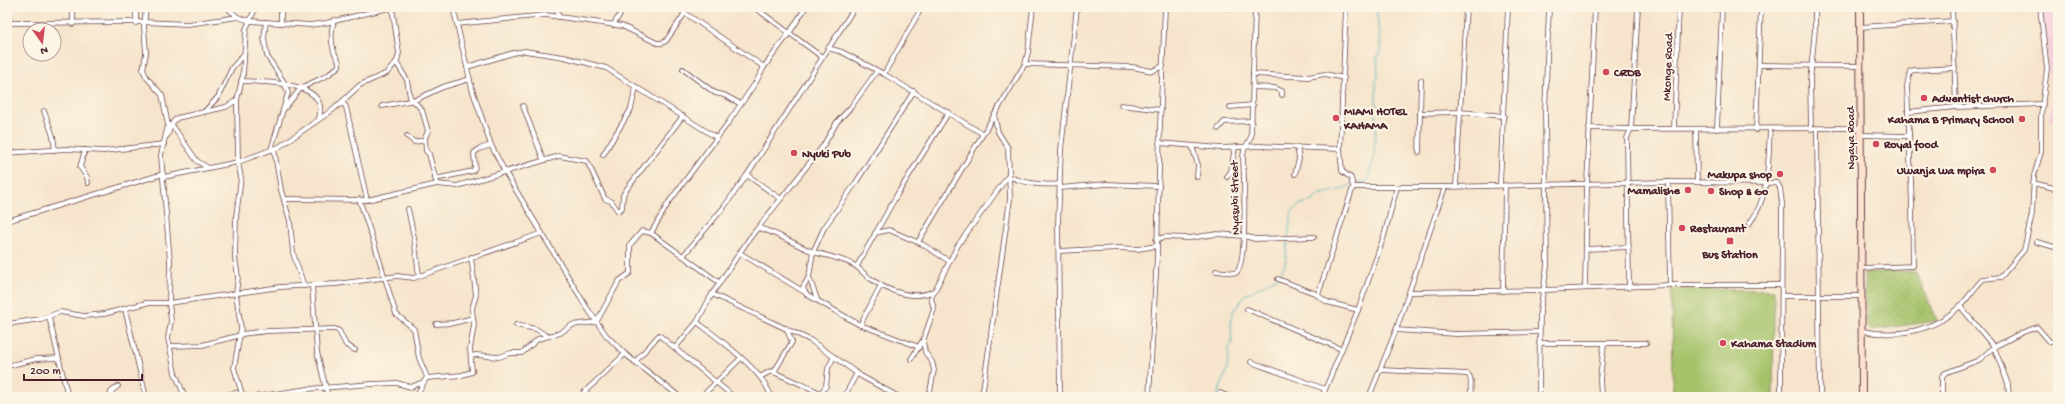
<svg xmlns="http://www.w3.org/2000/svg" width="2065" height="404" font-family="'Gochi Hand',sans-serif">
	<defs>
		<pattern id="grass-dots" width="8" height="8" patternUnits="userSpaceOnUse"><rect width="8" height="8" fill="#a6c36b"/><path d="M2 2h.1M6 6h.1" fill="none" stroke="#90a75d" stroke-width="1.8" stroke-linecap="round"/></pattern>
	</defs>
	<rect width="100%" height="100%" fill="#fcf5e5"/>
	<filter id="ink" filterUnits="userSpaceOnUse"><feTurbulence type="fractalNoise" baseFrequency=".025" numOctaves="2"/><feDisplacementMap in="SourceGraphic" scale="8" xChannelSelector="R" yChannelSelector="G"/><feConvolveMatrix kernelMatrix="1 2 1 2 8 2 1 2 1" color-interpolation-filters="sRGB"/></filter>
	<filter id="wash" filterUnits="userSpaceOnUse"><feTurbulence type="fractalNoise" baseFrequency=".012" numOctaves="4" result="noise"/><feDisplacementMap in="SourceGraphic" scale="16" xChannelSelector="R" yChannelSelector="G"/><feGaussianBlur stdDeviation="0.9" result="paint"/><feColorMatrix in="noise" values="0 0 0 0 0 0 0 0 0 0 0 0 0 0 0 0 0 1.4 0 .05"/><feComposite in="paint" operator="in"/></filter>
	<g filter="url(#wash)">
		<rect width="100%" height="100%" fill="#f6e5cc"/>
		<path fill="#f5cfdb" d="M2042,7H2058V122L2050,121L2052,104Z"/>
		<path fill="url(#grass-dots)" stroke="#78714b" d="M1915,271L1937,319L1936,321L1872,330L1867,326L1864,272Z"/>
		<path fill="#a6c36b" stroke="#78714b" d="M1672,289L1774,290L1773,397H1673Z"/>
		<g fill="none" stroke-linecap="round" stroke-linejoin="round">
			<g stroke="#44b2c0" stroke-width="1">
				<path d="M1354,182H1367L1373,162L1376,131V81L1378,77L1377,57L1381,51L1376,7"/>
				<path d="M1288,237L1292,211L1301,204L1313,201L1318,195L1343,189L1351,184"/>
				<path d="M1217,397L1227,370L1229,348L1232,343L1231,320L1234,308L1237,307L1245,295L1278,277L1285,265L1288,240"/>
			</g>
		</g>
	</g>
	<g filter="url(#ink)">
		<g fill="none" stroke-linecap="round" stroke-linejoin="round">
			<defs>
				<g id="street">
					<path d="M8,7L9,23"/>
					<path d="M73,7V24"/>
					<path d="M136,7V23"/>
					<path d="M146,7L144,26L146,53L143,70L147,78L162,95L168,125L161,155L170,261L169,303L171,321L168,338L175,373L185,397"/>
					<path d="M226,7L238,17"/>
					<path d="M453,7L472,89L491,145L505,172L587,308L606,335L625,354L680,397"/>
					<path d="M556,7L559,17"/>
					<path d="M676,7L764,67"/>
					<path d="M754,7L822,57"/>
					<path d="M1346,7L1340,149L1342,171L1351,178L1353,187H1445L1668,182L1777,183L1780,188L1782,203L1781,397"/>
					<path d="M1687,7L1722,9"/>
					<path d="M1952,7L1956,107"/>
					<path d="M1230,9V7"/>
					<path d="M266,22L264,38L267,56L284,82L288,93L271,150"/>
					<path d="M7,23L144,22L188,24L238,17L250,21L310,25L326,23L393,7"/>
					<path d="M281,23V7"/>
					<path d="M457,24L546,15L622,26L657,43H662L666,41L685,13"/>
					<path d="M613,25L625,7"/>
					<path d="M1860,27L1953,21"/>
					<path d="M828,48L842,52L884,74L983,134"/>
					<path d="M396,62L407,80L410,97L422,110L428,131L425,138L426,151L429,154L437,184"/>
					<path d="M1025,64L1132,67L1152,71L1163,66"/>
					<path d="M1759,65L1860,66"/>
					<path d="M467,67L513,53L525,51L564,57L606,68L717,138"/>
					<path d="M683,69L715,93L724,95L741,104"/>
					<path d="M884,74L922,7"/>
					<path d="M1253,74L1308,77L1325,74L1344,78"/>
					<path d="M241,81C261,82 315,81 320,106C321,110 320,114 319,118"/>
					<path d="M1253,87L1275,88L1282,91V95"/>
					<path d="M914,91L855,184L824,228L813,252L809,277L803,287L806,294L858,324L919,347"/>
					<path d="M337,105L344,104L346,107L367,200"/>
					<path d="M1121,105L1161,110"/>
					<path d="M382,106L415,100L443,87L470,79"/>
					<path d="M523,106L543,159"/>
					<path d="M1230,107L1253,105"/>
					<path d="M284,109L301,88L328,75L339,66C340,59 336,58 334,52C331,42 331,30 334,20"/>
					<path d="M44,111L53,136L55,150"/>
					<path d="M204,112L218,97L232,68L244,54"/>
					<path d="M1908,112L1956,107L2043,104"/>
					<path d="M1420,113L1460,112L1504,116"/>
					<path d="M172,125L197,161L207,167"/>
					<path d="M1589,128L1631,129L1638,7"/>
					<path d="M1674,128L1679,7"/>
					<path d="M1218,129L1224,122L1252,121"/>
					<path d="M1696,129L1697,182"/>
					<path d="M1717,129L1722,7"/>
					<path d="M1811,129L1810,81L1815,29V7"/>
					<path d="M1817,129L1820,397"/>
					<path d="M1756,130L1761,7"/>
					<path d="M1861,135L1909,136"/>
					<path d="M167,136L173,122L177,118L226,107L237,100"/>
					<path d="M407,136L414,142L425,140"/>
					<path d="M1159,143L1221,148L1259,146L1340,149"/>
					<path d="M1192,146L1198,165L1197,177"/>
					<path d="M274,149L281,190L290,221L293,253L304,286"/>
					<path d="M85,150L80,167L87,177L88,183"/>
					<path d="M1419,152L1421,80"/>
					<path d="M7,153L65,149L104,151L164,144"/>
					<path d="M603,155L631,109L636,87"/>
					<path d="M1295,174L1299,159L1297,147"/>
					<path d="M747,175L781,199"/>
					<path d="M164,177L238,162L279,147L334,109L360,85L387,73L397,61L399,53L392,7"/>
					<path d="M1227,177L1231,171L1235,147"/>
					<path d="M435,179L473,171L475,167L474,153L479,149L491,145"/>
					<path d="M1668,182L1670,285"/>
					<path d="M2033,183L2058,189"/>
					<path d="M1500,185L1508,7"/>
					<path d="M1456,186L1466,7"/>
					<path d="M1060,188L1106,184L1159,186"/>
					<path d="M284,199L367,200L437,184L457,186L559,156L587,161L605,199L611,201L618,211L622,208L623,195L626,190L683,116"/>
					<path d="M359,199L375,246L396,314L414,329L419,358L427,377L419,391L418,397"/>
					<path d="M408,209L414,237L419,276"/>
					<path d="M7,221L163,174"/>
					<path d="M1749,224C1770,198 1768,161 1770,129"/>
					<path d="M759,228C778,233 795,245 814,252C827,256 840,258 852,264C859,267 864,275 871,279C887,291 915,301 933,291"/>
					<path d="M651,233L669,202L728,123L756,82L764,67L790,32L806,7"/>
					<path d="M875,233L889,230L922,244L949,261"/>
					<path d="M1156,240L1164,237L1189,238L1217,234L1244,236L1255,239L1314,237"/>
					<path d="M918,242L1025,64L1028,52L1033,7"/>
					<path d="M2037,242L2058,248"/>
					<path d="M1586,249L1629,247"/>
					<path d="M1059,251L1118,248L1138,249L1156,246"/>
					<path d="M740,253L806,293"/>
					<path d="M683,256L724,207L747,175L855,7"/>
					<path d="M857,266L898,193L949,112"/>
					<path d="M1861,268L1913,266L1912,204L1907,86L1910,71L1915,70L1955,68"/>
					<path d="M1216,271L1236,273C1248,264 1244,175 1243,157L1244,150L1251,137L1255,7"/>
					<path d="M809,277L817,299"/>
					<path d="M1278,279L1314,293L1327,302L1358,310"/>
					<path d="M312,285L317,352L328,397"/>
					<path d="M1585,288L1587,184L1595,7"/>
					<path d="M1629,288L1627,138L1631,129L1861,128"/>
					<path d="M1503,291L1505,185"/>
					<path d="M1410,292L1544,290L1670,285H1781"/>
					<path d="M712,294L810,340L861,376L899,397"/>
					<path d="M1318,295L1353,187"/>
					<path d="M1782,296H1861"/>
					<path d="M1960,306L1994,347L2008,384L2009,397"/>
					<path d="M125,309L146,397"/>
					<path d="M1247,309L1341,349"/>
					<path d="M49,317L68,397"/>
					<path d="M597,321L619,281L630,273V245L642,231L651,233L720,283"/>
					<path d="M697,322C718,338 765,372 771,397"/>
					<path d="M7,324L41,319L60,312L84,316L104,314L146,303H169L280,287L336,284L397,276L414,278L542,233"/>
					<path d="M436,324L453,323L473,318"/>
					<path d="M516,325L536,329L547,336"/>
					<path d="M860,325L881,285"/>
					<path d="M1396,330L1456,334L1539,332"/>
					<path d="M1863,331C1898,338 1935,331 1961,305C1969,297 1975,287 1983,279L2001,277L2024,250L2032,214L2034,176L2041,152V115L2047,69L2040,7"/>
					<path d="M241,334L268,331L335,329L339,331L346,345L355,350"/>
					<path d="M1539,343H1646"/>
					<path d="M170,346L202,345L241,335"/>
					<path d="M675,348L697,322L712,294L749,239L823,146L837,122L851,107L877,71"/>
					<path d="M471,356L476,355L499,357L511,353H522L538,339L560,333L572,325L597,322"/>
					<path d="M911,359L923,340"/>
					<path d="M635,362L659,335L734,397"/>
					<path d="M1251,362L1325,389"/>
					<path d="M7,366L36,359L59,358"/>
					<path d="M1381,370L1468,374C1474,380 1468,390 1472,397"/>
					<path d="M774,372L792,342L786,328"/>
					<path d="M760,377L771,371L830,397"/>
					<path d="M427,378L462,375L472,372L470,349L474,325L472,309L476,295L471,257"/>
					<path d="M821,393L826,386L828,368L834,357"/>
					<path d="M1220,393L1230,397"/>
					<path d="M1122,396H1149"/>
					<path d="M110,397L111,392L118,386"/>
					<path d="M214,397L236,393L249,397"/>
					<path d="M243,397L234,368L241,328L236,294L238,277L235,258L236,217L241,178L238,162L237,100L243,75L246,29L256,7"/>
					<path d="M254,397L308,389L372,384L397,383L411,387L423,382"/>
					<path d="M579,397L625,354"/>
					<path d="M629,397V396"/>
					<path d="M701,397L741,358"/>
					<path d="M844,397L857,373"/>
					<path d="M929,397L934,370L932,362L925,352L923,341L934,309L931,298L958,245L1008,176C1026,184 1041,186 1060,184"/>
					<path d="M982,397L1010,199L1008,148L998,132L994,115"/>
					<path d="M1060,397L1058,224L1061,150L1077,7"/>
					<path d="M1149,397L1157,256L1160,125L1165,7"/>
					<path d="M1322,397L1358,310L1384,236L1397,187"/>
					<path d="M1369,397L1396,330L1445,187"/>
					<path d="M1539,397L1540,311L1547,266L1545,112L1549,7"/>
					<path d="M1601,397L1600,379L1604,344"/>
					<path d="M1942,397V376L1945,373L1979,360L1994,347L2021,333L2037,327L2050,342L2058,341"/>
				</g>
				<path id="secondary" d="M1860,7L1862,397"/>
			</defs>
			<use href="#street" stroke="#643d43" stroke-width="5.5"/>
			<use href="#secondary" stroke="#643d43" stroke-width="8"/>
			<use href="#street" stroke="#fff" stroke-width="4"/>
			<use href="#secondary" stroke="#fee3d1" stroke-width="6"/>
		</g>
	</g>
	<g fill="#d1495b" stroke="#fcf5e5" stroke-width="1.5">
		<circle cx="1606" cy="72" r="4"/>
		<circle cx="1924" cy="98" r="4"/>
		<circle cx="1336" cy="118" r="4"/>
		<circle cx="2022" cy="119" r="4"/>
		<circle cx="1876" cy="144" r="4"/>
		<circle cx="794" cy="153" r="4"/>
		<circle cx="1993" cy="170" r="4"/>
		<circle cx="1780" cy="174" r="4"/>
		<circle cx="1688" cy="190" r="4"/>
		<circle cx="1711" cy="191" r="4"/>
		<circle cx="1682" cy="228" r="4"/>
		<rect x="1726" y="237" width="8" height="8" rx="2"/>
		<circle cx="1723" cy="343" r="4"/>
	</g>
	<g text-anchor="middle" stroke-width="4" stroke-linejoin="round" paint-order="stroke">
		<g font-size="12" fill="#4a1f2b" stroke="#fcf5e5">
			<text transform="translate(1667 67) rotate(-88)" y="4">Mkonge Road</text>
			<text transform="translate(1850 138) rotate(-90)" y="4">Ngaya Road</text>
			<text transform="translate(1234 198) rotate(-91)" y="4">Nyasubi Street</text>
		</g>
		<g font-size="12" font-weight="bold" fill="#4a1f2b" stroke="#fcf5e5" text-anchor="start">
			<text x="1614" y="76">CRDB</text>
			<text x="1932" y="102">Adventist church</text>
			<text x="1344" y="115">MIAMI HOTEL<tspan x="1344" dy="14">KAHAMA</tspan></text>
			<text x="2014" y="123" text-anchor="end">Kahama B Primary School</text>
			<text x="1884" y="148">Royal food</text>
			<text x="802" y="157">Nyuki Pub</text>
			<text x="1985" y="174" text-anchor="end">Uwanja wa mpira</text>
			<text x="1772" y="178" text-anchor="end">Makupa shop</text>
			<text x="1680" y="194" text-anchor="end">Mamalishe</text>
			<text x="1719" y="195">Shop &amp; Go</text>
			<text x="1690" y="232">Restaurant</text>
			<text x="1730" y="258" text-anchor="middle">Bus Station</text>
			<text x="1731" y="347">Kahama Stadium</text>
		</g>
	</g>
	<rect width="2065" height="404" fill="none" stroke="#fcf5e5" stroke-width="24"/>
	<g transform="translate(42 42) rotate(166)"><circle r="19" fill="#fcf5e5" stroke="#b59f9b"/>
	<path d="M0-3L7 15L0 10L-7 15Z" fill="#d1495b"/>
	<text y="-6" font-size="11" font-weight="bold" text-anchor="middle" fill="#4a1f2b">N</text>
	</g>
	<path d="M24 374v6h118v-6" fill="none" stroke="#4a1f2b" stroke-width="2"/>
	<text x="30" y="374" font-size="12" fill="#4a1f2b" stroke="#fcf5e5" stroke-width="3" paint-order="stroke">200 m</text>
</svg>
